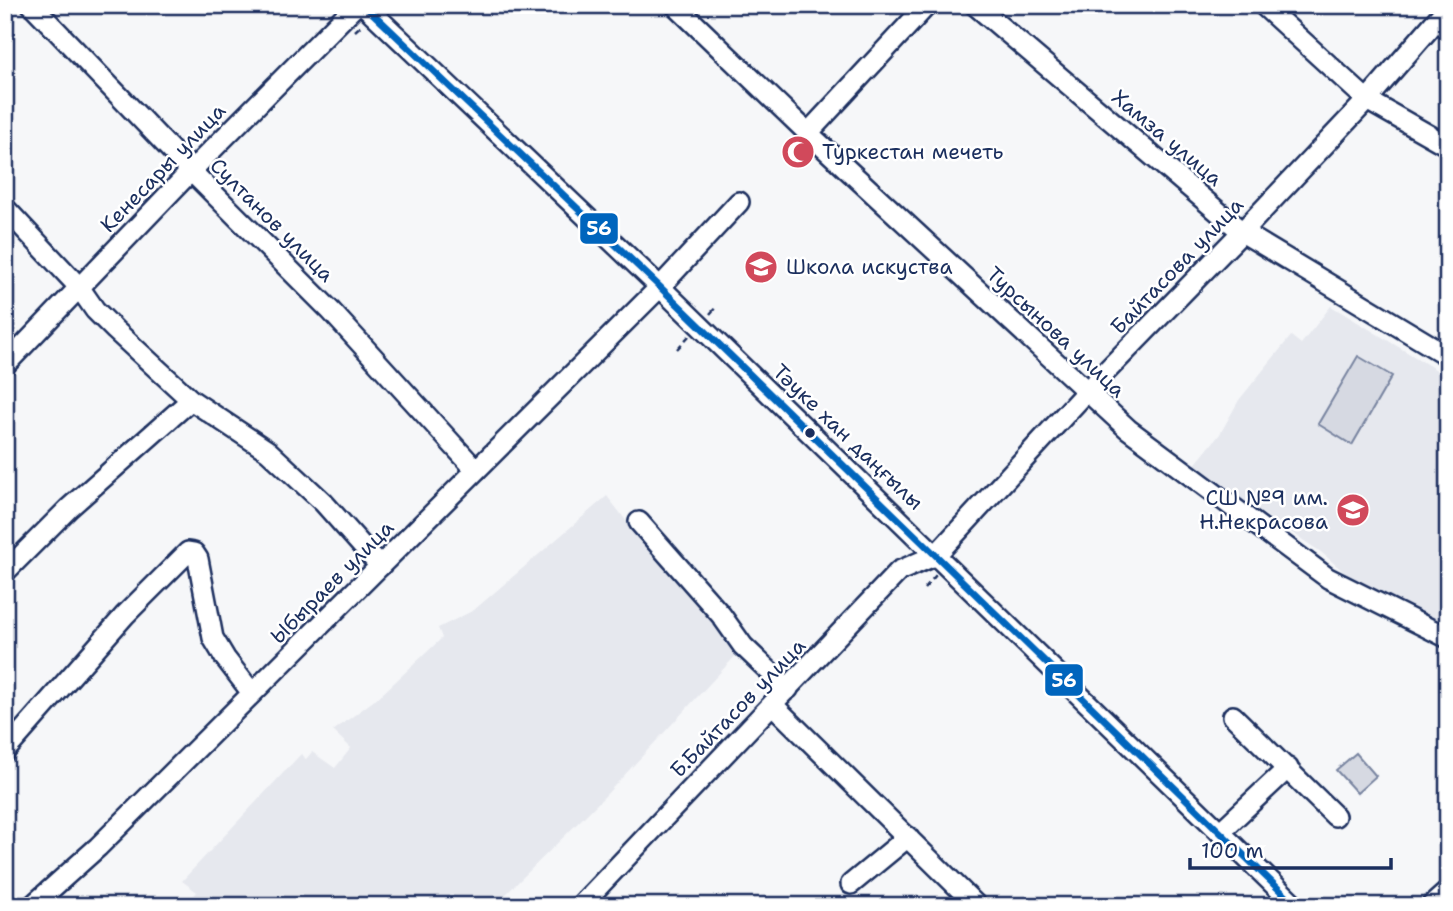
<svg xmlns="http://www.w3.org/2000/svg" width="1453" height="911" font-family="'Shantell Sans',sans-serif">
	<rect width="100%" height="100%" fill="#f6f7f9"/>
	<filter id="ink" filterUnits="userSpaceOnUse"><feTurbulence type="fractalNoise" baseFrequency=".0143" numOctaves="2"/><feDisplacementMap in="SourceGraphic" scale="14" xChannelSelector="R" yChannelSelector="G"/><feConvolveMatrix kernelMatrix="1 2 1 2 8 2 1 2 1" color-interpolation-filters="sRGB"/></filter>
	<g filter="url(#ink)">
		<g fill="#e6e8ee">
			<path d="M1331,306L1448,377V631L1407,612L1344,572L1321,552L1193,467L1220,434L1239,400L1291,336L1301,344Z"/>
			<path d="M607,496L628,523L741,650L604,797L494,906H185L197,892L182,881L301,754L306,759L312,752L335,768L351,748L333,731L380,696L442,638L438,628L474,610Z"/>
		</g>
		<g fill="#d6d9e2" stroke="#7884a0" stroke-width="2">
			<path d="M1358,356L1392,376L1352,445L1318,424Z"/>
			<path d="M1356,753L1376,776L1357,793L1336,770Z"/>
		</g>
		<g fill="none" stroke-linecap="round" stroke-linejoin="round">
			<defs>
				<g id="minor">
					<path d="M32,5L191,171L331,311L476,470"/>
					<path d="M364,5L660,287L1296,906"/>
					<path d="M675,5L808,133L1128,429L1328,578L1448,638"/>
					<path d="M975,5L1242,232L1448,356"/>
					<path d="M1263,5L1367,100L1448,146"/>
					<path d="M808,133L927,5"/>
					<path d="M5,208L79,287L95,310L115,330L191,400L268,451L323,502L380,566"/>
					<path d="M5,365L191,171L356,5"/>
					<path d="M639,522L721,615L743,646L788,689"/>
					<path d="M5,572L69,508L191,400"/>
					<path d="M773,705L977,906"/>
					<path d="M1233,716L1335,816"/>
					<path d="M5,751L125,615L188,552L194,553L198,559L213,638L225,658L252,693"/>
					<path d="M1220,832L1288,768"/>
					<path d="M851,884L908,837"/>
					<path d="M32,906L98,847L660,287L739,202"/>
					<path d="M580,906L899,571L936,555L1086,392L1242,232L1367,100L1448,7"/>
					<path d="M1431,906L1448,891"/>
				</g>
			</defs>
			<use href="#minor" stroke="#1b2f5e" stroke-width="24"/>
			<g stroke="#1b2f5e" stroke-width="2.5" stroke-dasharray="7 5" stroke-linecap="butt">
				<path d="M355,31L363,24"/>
				<path d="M710,314L717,306"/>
				<path d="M677,349L689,336"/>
				<path d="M924,589L936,575"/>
			</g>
			<use href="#minor" stroke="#fff" stroke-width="19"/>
			<defs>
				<path id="bus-1" d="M364,5L660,287L1296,906"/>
			</defs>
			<use href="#bus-1" stroke="#fff" stroke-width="12"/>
			<use href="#bus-1" stroke="#0065bd" stroke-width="7"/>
		</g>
	</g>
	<defs>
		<symbol id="mosque-disc" viewBox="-11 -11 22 22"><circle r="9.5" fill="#d1495b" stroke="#fff"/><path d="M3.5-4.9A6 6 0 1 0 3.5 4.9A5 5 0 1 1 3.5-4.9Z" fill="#fff"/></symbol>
		<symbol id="school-disc" viewBox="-11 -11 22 22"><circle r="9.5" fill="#d1495b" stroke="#fff"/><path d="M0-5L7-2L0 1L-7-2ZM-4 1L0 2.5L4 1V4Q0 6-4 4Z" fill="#fff"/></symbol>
	</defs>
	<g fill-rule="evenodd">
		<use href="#mosque-disc" x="779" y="133" width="38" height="38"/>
		<use href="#school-disc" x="742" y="248" width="38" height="38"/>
		<use href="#school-disc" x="1334" y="491" width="38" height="38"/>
	</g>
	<circle fill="#1b2f5e" stroke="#fff" stroke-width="2.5" cx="810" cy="433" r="6"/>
	<g text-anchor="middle" stroke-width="5" stroke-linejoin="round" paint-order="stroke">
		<g font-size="21" fill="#1b2f5e" stroke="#fff">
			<text transform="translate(1167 138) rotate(40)" y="7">Хамза улица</text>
			<text transform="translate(163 168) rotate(-46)" y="7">Кенесары улица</text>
			<text transform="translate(272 220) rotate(45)" y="7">Султанов улица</text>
			<text transform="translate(1177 266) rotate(-46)" y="7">Байтасова улица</text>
			<text transform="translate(1056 332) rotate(43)" y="7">Турсынова улица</text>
			<text transform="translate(848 437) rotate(44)" y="7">Тәуке хан даңғылы</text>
			<text transform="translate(332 582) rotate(-45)" y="7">Ыбыраев улица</text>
			<text transform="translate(738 708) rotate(-46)" y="7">Б.Байтасов улица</text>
		</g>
		<g font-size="21" fill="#1b2f5e" stroke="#fff" text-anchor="start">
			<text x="822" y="159">Туркестан мечеть</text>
			<text x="786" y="274">Школа искуства</text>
			<text x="1328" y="505" text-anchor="end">СШ №9 им.<tspan x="1328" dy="24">Н.Некрасова</tspan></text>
		</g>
	</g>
	<g stroke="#fff" stroke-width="2.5">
		<rect x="579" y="212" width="40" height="33" rx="7" fill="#0065bd"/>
		<rect x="1044" y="663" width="40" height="34" rx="7" fill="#0065bd"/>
	</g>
	<g font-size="19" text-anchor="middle" font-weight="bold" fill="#fff">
		<text x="599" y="235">56</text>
		<text x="1064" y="687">56</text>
	</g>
	<rect width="1453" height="911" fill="none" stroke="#fff" stroke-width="28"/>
	<rect x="14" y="14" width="1425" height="883" fill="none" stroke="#1b2f5e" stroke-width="2.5" filter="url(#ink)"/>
	<path d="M1190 858v10h201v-10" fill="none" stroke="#1b2f5e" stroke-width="3.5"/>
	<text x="1201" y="858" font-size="21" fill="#1b2f5e" stroke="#ffffff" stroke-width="5" paint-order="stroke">100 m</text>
</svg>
